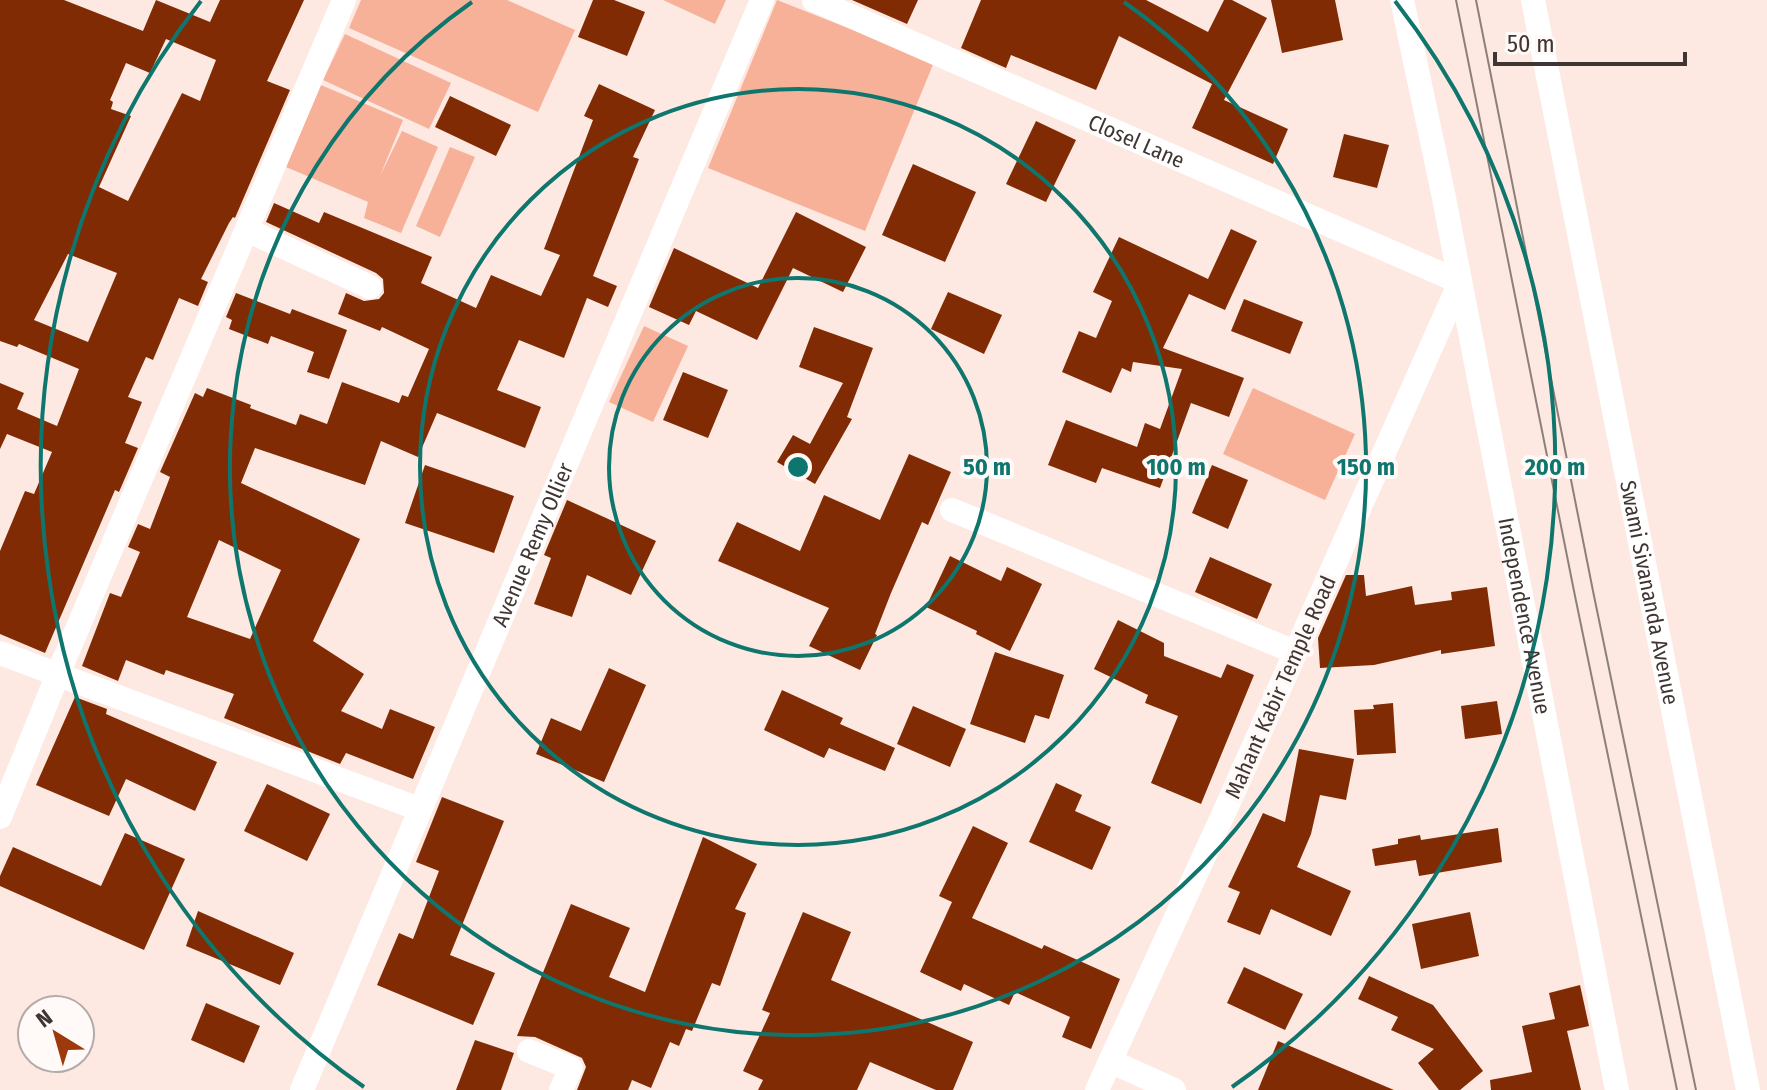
<svg xmlns="http://www.w3.org/2000/svg" width="1767" height="1090" font-family="'Fira Sans Condensed',sans-serif">
	<rect width="100%" height="100%" fill="#fde9e2"/>
	<g fill="#f6b198">
		<path d="M361,0H507L575,30L538,112L349,28Z"/>
		<path d="M663,0H726L715,24Z"/>
		<path d="M777,0L934,62L865,231L708,168Z"/>
		<path d="M345,34L451,83L429,129L323,80Z"/>
		<path d="M321,85L403,120L380,176L402,131L438,147L401,233L364,218L368,202L286,167Z"/>
		<path d="M450,147L475,157L440,237L416,226Z"/>
		<path d="M644,326L688,346L653,422L609,402Z"/>
		<path d="M1253,388L1355,434L1325,500L1223,454Z"/>
	</g>
	<g fill="#802b03" fill-rule="evenodd">
		<path d="M0,0H64L143,31L156,0L210,22L220,0H304L267,81L290,90L235,218L233,217L229,223L201,279L208,282L198,306L179,298L153,360L146,357L128,397L142,402L125,443L138,448L119,492L115,490L45,653L0,634V551L25,491L34,494L52,452L7,434L0,449V383L24,393L17,409L57,426L79,369L19,344L17,347L0,341ZM166,39L216,60L200,101L182,93L128,201L99,187L131,116L111,109L113,102L110,100L126,63L150,73ZM68,254L117,273L88,342L34,320Z"/>
		<path d="M593,0H614L645,12L627,56L578,37Z"/>
		<path d="M852,0H918L907,24Z"/>
		<path d="M981,0H1146L1208,32L1224,0H1232L1267,18L1224,100L1288,129L1273,164L1192,128L1212,84L1119,36L1096,90L1011,55L1006,68L961,48Z"/>
		<path d="M1271,0H1335L1343,40L1282,53Z"/>
		<path d="M599,84L655,110L633,157L639,159L593,276L617,286L608,307L587,298L564,358L519,340L497,390L541,407L525,448L437,413L418,457L381,441L365,485L255,448L241,483L360,539L313,641L364,674L341,711L382,729L390,709L435,727L413,779L346,753L340,764L224,718L234,694L166,670L164,675L126,660L118,681L82,666L110,593L121,597L140,552L128,547L138,524L150,529L170,477L160,472L195,393L203,397L207,388L251,405L250,408L296,425L300,414L327,424L342,382L399,403L402,395L408,397L429,349L382,327L380,331L338,314L346,293L364,301L379,299L384,293L383,279L376,273L266,222L274,203L319,223L324,212L432,257L421,283L476,308L491,275L541,296L560,255L544,249L593,120L584,116ZM219,540L281,570L250,639L187,617Z"/>
		<path d="M450,96L511,125L496,156L435,127Z"/>
		<path d="M1036,121L1076,140L1046,202L1006,184Z"/>
		<path d="M1344,134L1389,145L1377,188L1333,177Z"/>
		<path d="M913,164L976,192L945,262L882,235Z"/>
		<path d="M796,212L866,247L843,292L793,268L757,340L696,311L689,325L649,307L674,248L758,288Z"/>
		<path d="M1231,229L1257,241L1225,310L1189,294L1163,348L1244,378L1229,417L1191,403L1160,488L1102,468L1096,483L1048,465L1066,420L1137,447L1145,423L1160,429L1182,369L1133,362L1131,372L1122,368L1111,393L1062,372L1079,331L1096,338L1112,301L1093,292L1119,237L1208,279Z"/>
		<path d="M948,292L1002,315L984,354L931,329Z"/>
		<path d="M236,293L290,314L292,309L347,330L329,379L307,372L314,352L271,336L268,344L229,329L232,320L226,317Z"/>
		<path d="M1244,299L1303,322L1290,354L1231,331Z"/>
		<path d="M814,327L873,348L847,417L852,419L815,484L777,462L793,435L810,444L843,383L799,367Z"/>
		<path d="M683,372L728,390L708,438L663,420Z"/>
		<path d="M909,454L951,472L928,525L922,522L891,593L875,634L877,635L860,670L809,646L829,608L718,561L737,522L800,551L824,495L880,520Z"/>
		<path d="M425,465L514,496L494,553L405,523Z"/>
		<path d="M1212,465L1248,480L1228,529L1192,513Z"/>
		<path d="M567,500L656,541L631,595L587,575L572,617L534,604L551,558L544,555Z"/>
		<path d="M950,556L1001,581L1007,567L1042,584L1010,651L976,634L977,631L926,607Z"/>
		<path d="M1210,557L1272,584L1257,619L1195,592Z"/>
		<path d="M1346,575H1364L1366,596L1412,586L1415,605L1452,600L1451,592L1487,587L1495,646L1441,654V650L1374,665L1320,668L1318,638Z"/>
		<path d="M1118,620L1164,643V656L1221,678L1227,664L1254,675L1201,804L1151,783L1178,716L1145,703L1148,695L1094,669Z"/>
		<path d="M995,652L1064,675L1049,719L1035,715L1025,743L970,724Z"/>
		<path d="M609,668L646,685L604,782L536,754L551,718L581,731Z"/>
		<path d="M782,690L843,718L840,724L895,748L885,771L829,748L824,758L764,730Z"/>
		<path d="M75,697L107,709L106,714L217,762L195,811L126,779L109,816L36,785Z"/>
		<path d="M1497,701L1502,734L1465,739L1461,706Z"/>
		<path d="M1393,703L1396,753L1357,755L1354,710L1374,709L1373,705Z"/>
		<path d="M913,706L966,729L950,767L897,744Z"/>
		<path d="M1299,749L1354,759L1346,800L1320,795L1311,834L1297,867L1351,891L1331,936L1271,909L1260,935L1227,922L1240,892L1228,887L1263,813L1285,822Z"/>
		<path d="M1056,783L1082,795L1075,811L1111,827L1092,870L1029,842Z"/>
		<path d="M267,784L330,814L307,861L244,831Z"/>
		<path d="M442,797L504,821L450,955L495,973L473,1025L377,985L399,933L413,939L439,871L416,862Z"/>
		<path d="M973,826L1008,843L972,918L1042,949L1044,945L1120,979L1091,1049L1062,1037L1070,1017L1015,992L1009,1005L964,984L961,991L920,972L952,902L939,896Z"/>
		<path d="M1498,828L1502,862L1419,876L1416,860L1375,866L1372,849L1398,844V839L1420,835L1421,840Z"/>
		<path d="M125,833L185,859L144,950L0,886V876L13,847L101,886Z"/>
		<path d="M703,837L757,864L735,909L746,913L720,986L712,983L692,1031L686,1029L679,1046L670,1042L651,1088L632,1080L628,1090H577L586,1067L582,1058L535,1037L517,1036L571,904L630,928L609,977L645,992Z"/>
		<path d="M198,911L294,953L280,985L186,946Z"/>
		<path d="M803,912L851,932L831,980L973,1042L953,1090H936L870,1062L857,1090H758L763,1080L743,1071L770,1013L762,1010Z"/>
		<path d="M1470,912L1479,956L1421,969L1412,924Z"/>
		<path d="M1244,967L1303,994L1285,1030L1227,1003Z"/>
		<path d="M1369,976L1433,1005L1483,1071L1460,1090H1439L1418,1063L1434,1049L1391,1030L1398,1017L1358,999Z"/>
		<path d="M1580,985L1589,1026L1567,1031L1581,1090H1491L1490,1080L1532,1072L1522,1026L1555,1019L1549,993Z"/>
		<path d="M206,1003L260,1026L244,1063L191,1040Z"/>
		<path d="M475,1040L514,1053L501,1090H456Z"/>
		<path d="M1278,1041L1394,1090H1258Z"/>
	</g>
	<g fill="none" stroke-linecap="round" stroke-linejoin="round">
		<g stroke="#fff" stroke-width="24">
			<path id="s1" d="M814,0L1460,282L1228,804L1097,1090"/>
			<path id="s2" d="M1402,0L1443,193L1617,1090"/>
			<path id="s3" d="M1533,0L1748,1090"/>
			<path d="M247,230L370,287"/>
			<path d="M952,510L1295,652"/>
			<path d="M0,653L419,809"/>
			<path d="M0,817L58,674L344,0"/>
			<path d="M529,1051L571,1068L561,1090"/>
			<path d="M1110,1061L1174,1090"/>
			<path id="s4" d="M302,1090L762,0"/>
		</g>
		<g stroke="#8d7f7a" stroke-width="2">
			<path d="M1456,0L1575,596L1677,1090"/>
			<path d="M1476,0L1593,591L1696,1090"/>
		</g>
	</g>
	<g fill="none" stroke="#0f766e" stroke-width="4">
		<circle cx="798" cy="467" r="189"/>
		<circle cx="798" cy="467" r="378"/>
		<path d="M1124 2A568 568 0 1 1 472 2"/>
		<path d="M364 1087A757 757 0 0 1 201 1M1395 1A757 757 0 0 1 1232 1087"/>
	</g>
	<g text-anchor="middle" stroke-width="8" stroke-linejoin="round" paint-order="stroke">
		<g font-size="22" fill="#3f3532" stroke="#fffaf8">
			<text dy="8" stroke="none"><textPath href="#s1" startOffset="352">Closel Lane</textPath></text>
			<text dy="8" stroke="none"><textPath href="#s4" startOffset="592">Avenue Remy Ollier</textPath></text>
			<text dy="8" stroke="none"><textPath href="#s3" startOffset="604">Swami Sivananda Avenue</textPath></text>
			<text dy="8" stroke="none"><textPath href="#s2" startOffset="628">Independence Avenue</textPath></text>
			<text transform="translate(1280 687) rotate(-66)" y="8">Mahant Kabir Temple Road</text>
		</g>
	</g>
	<circle cx="798" cy="467" r="12" fill="#0f766e" stroke="#fffaf8" stroke-width="4"/>
	<g font-size="24" text-anchor="middle" font-weight="bold" fill="#0f766e" stroke="#fffaf8" stroke-width="8" stroke-linejoin="round" paint-order="stroke">
		<text x="987" y="475">50 m</text>
		<text x="1176" y="475">100 m</text>
		<text x="1366" y="475">150 m</text>
		<text x="1555" y="475">200 m</text>
	</g>
	<g transform="translate(56 1034) rotate(323)"><circle r="38" fill="#fffaf8" stroke="#b2aba9" stroke-width="2"/>
	<path d="M0-6L14 30L0 20L-14 30Z" fill="#9e390b"/>
	<text y="-12" font-size="22" font-weight="bold" text-anchor="middle" fill="#3f3532">N</text>
	</g>
	<path d="M1495 52v12h190v-12" fill="none" stroke="#3f3532" stroke-width="4"/>
	<text x="1507" y="52" font-size="24" fill="#3f3532" stroke="#fffaf8" stroke-width="6" paint-order="stroke">50 m</text>
</svg>
